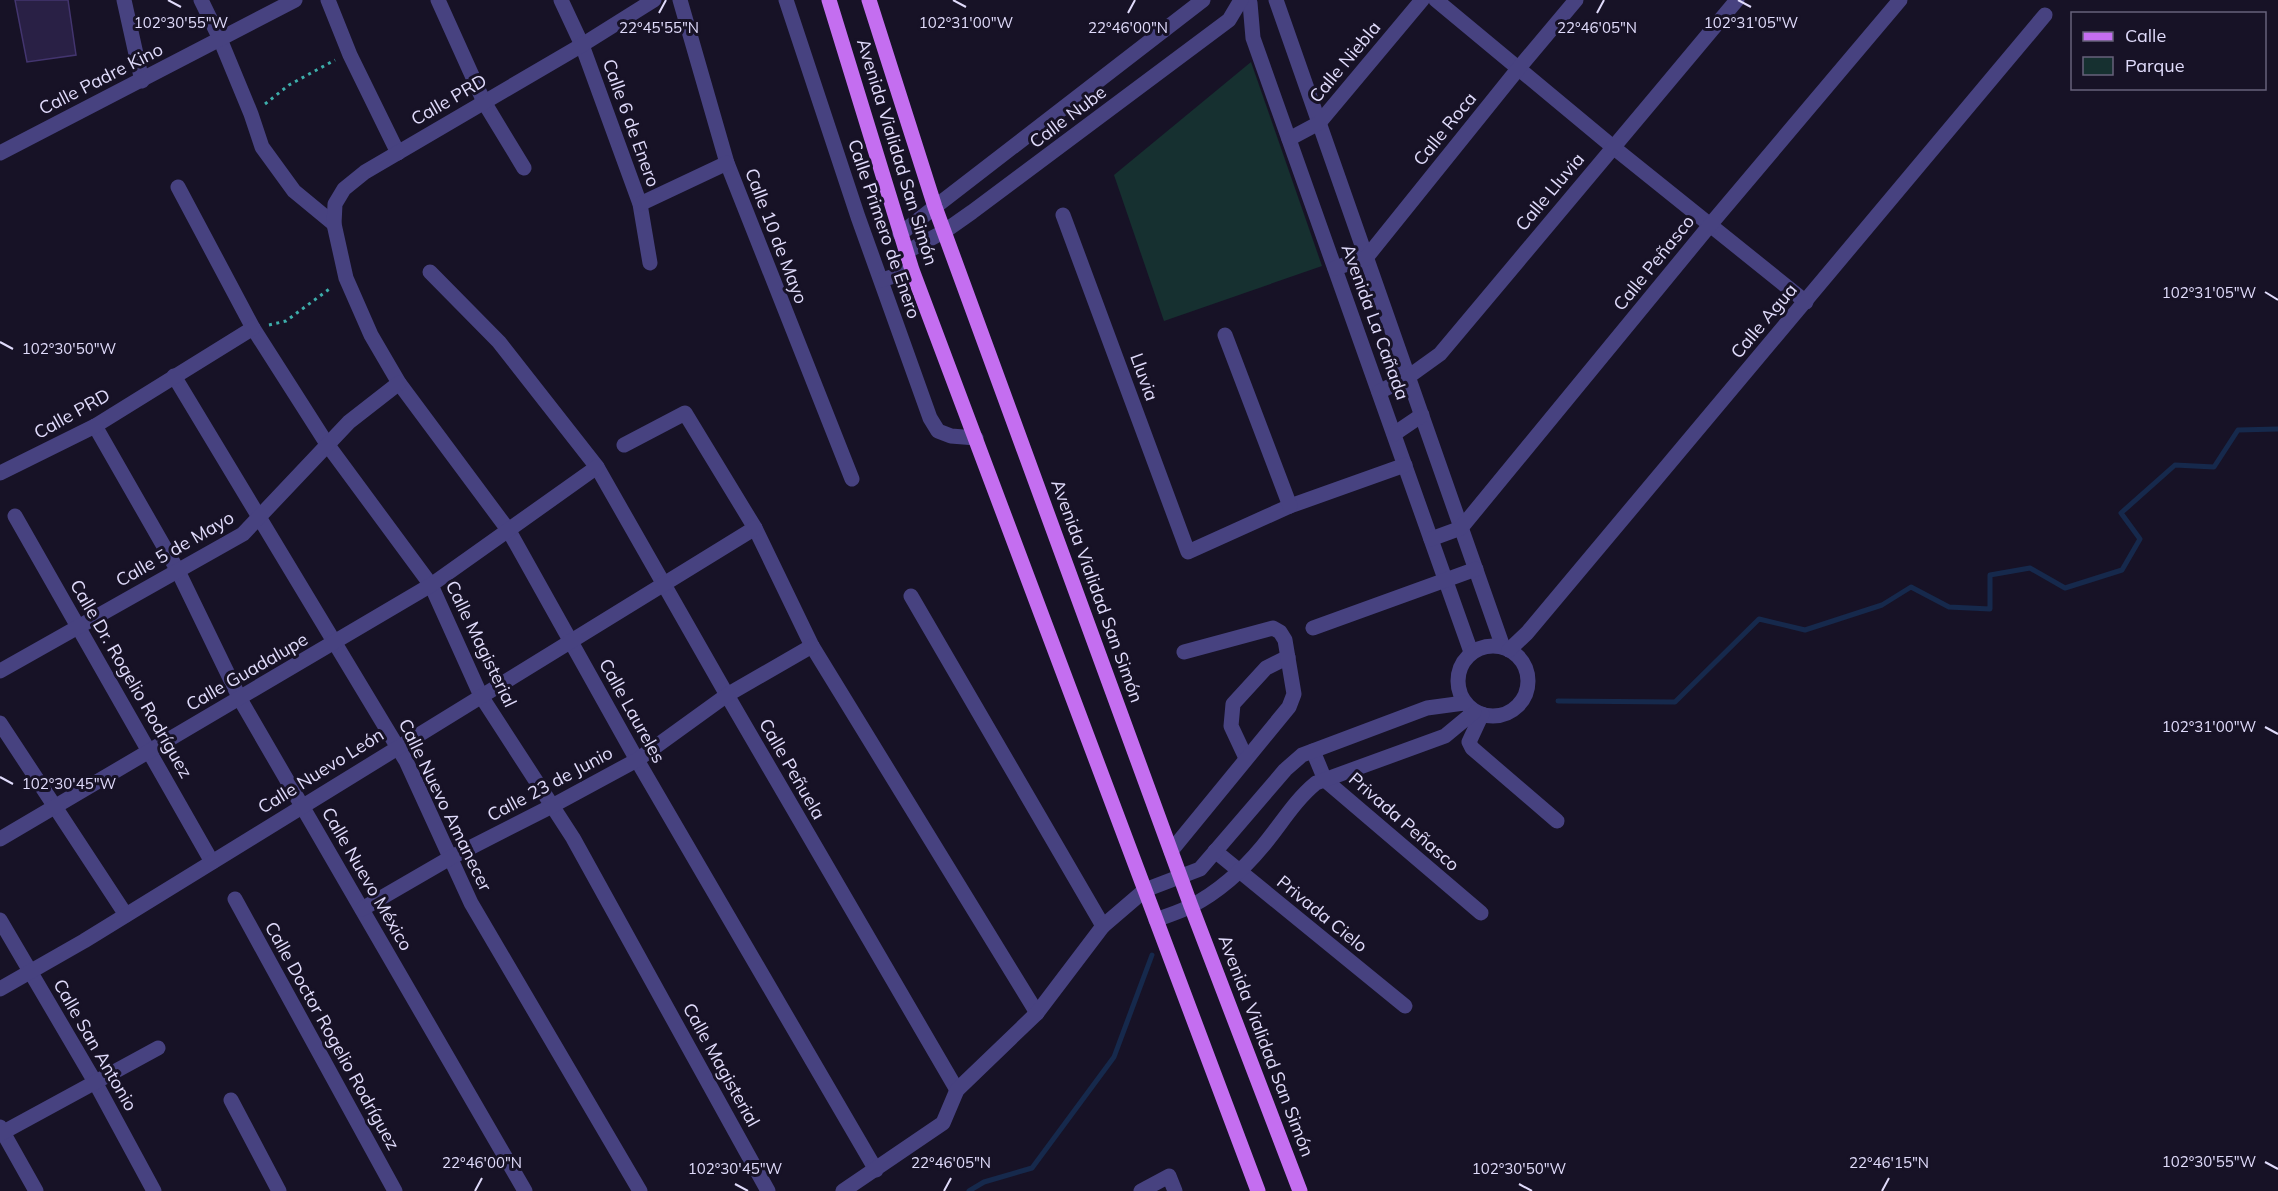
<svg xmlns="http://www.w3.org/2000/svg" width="2278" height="1191" font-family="Mulish,sans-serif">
	<rect width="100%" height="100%" fill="#171226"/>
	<path fill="#163030" d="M1251,62L1322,266L1164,321L1114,175Z"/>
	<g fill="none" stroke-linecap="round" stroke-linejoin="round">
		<g stroke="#16294c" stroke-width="5">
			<path d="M1558,701L1675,702L1759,619L1805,630L1882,605L1911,587L1949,607L1990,609V575L2030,568L2065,588L2122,570L2140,539L2121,513L2175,465L2214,467L2238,430L2278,429"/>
			<path d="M969,1191L984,1182L1032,1168L1114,1057L1152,955"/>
		</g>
	</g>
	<path fill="#292045" stroke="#43356f" stroke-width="1.5" d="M15,0H68L76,55L27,62Z"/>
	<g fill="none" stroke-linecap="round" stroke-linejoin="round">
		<g stroke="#3daeab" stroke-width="3" stroke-dasharray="3 4.5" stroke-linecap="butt">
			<path d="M265,104L289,85L335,60"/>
			<path d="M269,325L286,321L332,287"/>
		</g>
		<g stroke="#474280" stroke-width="15">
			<path d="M124,0L142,81"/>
			<path d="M201,0L220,39L251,114L262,147L294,191L334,224"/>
			<path d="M328,0L350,55L398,153"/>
			<path d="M438,0L484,102L524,168"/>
			<path d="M561,0L582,45L640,204L650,263"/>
			<path d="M654,0L582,45L365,172L344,189L335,204L334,224L346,278L371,335L399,383L509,531L637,760L876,1170"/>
			<path d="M680,0L727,163L852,479"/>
			<path d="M786,0L858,217L930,418L938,431L951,436L976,438"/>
			<path d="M1276,0L1503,647"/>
			<path d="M1436,0L1613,147L1806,302"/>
			<path d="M1250,3L1253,38L1471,652"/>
			<path d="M1289,139L1319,123L1422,0"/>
			<path d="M0,153L295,0"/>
			<path d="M178,187L253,328L327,444L431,585L481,696L573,838L768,1191"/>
			<path d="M640,204L727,163"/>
			<path d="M1063,215L1188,552L1290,506L1405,465"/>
			<path d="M900,234L1203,0"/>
			<path d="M906,252L945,231L972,212L1229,20L1241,0"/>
			<path d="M1335,268L1366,258L1518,69L1576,0"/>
			<path d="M430,272L499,342L597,467L727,695L957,1090"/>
			<path d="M882,280L912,270"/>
			<path d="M1225,335L1290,506"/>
			<path d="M174,376L406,761L471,903L640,1191"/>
			<path d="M1379,392L1408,377L1440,354L1737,0"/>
			<path d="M95,426L178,571L240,699L525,1191"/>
			<path d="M1394,434L1422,415"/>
			<path d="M624,445L685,413L755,528L812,646L1037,1013"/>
			<path d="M0,473L95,426L253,328"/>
			<path d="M15,516L212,862"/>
			<path d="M1431,539L1461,528L1710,225L1900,0"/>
			<path d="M911,596L1103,926"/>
			<path d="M1313,628L1476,569"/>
			<circle cx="1493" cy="681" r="35"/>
			<path d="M1509,650L1527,633L2045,15"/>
			<path d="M0,671L243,534L349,422L399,383"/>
			<path d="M1482,714L1469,742L1472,748L1557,821"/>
			<path d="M0,723L126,915"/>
			<path d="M1313,751L1325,780L1481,913"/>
			<path d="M1246,758L1231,726L1233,704L1266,668L1288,657"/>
			<path d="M0,839L431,585L597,467"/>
			<path d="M1171,851L1289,707L1294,694L1285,640L1280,632L1273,628L1184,652"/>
			<path d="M1215,851L1405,1006"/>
			<path d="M235,899L395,1191"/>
			<path d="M362,909L450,858L552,806L637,760L727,695L812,646"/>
			<path d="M0,920L95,1082L154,1191"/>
			<path d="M1156,920C1168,915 1180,912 1191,906C1217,893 1243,870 1262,847C1280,826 1294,801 1316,783L1445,736L1474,712"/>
			<path d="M0,989L84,941L755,528"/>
			<path d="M231,1100L279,1191"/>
			<path d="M0,1127L36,1191"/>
			<path d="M0,1134L158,1048"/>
			<path d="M843,1191L943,1123L957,1090L1037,1013L1103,926L1145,890L1200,869L1285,770L1302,755L1427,708L1464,703"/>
			<path d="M1141,1191L1169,1176L1175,1191"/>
		</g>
		<g stroke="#c46ef0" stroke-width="15">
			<path d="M829,0L912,270L1258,1191"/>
			<path d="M869,0L935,207L1191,906L1300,1191"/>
		</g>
	</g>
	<path fill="none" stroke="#e0dbfb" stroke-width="2" d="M168,0L181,7M953,0L966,7M1738,0L1751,7M659,13L666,0M1128,13L1135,0M1597,13L1604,0M2265,292L2278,300M0,342L13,349M2265,727L2278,734M0,777L13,784M2265,1162L2278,1169M735,1184L748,1191M1519,1184L1532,1191M475,1191L482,1178M944,1191L951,1178M1882,1191L1889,1178"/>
	<g text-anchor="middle" stroke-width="6" stroke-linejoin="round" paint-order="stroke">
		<g font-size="18" fill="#e0dbfb" stroke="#171226">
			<text transform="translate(1345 62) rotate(-50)" y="6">Calle Niebla</text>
			<text transform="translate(101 79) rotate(-27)" y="6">Calle Padre Kino</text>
			<text transform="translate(449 100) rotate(-30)" y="6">Calle PRD</text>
			<text transform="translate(1068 117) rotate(-37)" y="6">Calle Nube</text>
			<text transform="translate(631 123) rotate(70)" y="6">Calle 6 de Enero</text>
			<text transform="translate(1445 129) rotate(-51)" y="6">Calle Roca</text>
			<text transform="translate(897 152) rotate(73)" y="6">Avenida Vialidad San Simón</text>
			<text transform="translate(1550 192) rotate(-50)" y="6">Calle Lluvia</text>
			<text transform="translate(884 229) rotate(71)" y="6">Calle Primero de Enero</text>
			<text transform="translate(776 236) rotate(69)" y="6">Calle 10 de Mayo</text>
			<text transform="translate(1654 263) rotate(-51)" y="6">Calle Peñasco</text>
			<text transform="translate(1764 321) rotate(-50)" y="6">Calle Agua</text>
			<text transform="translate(1375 322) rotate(70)" y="6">Avenida La Cañada</text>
			<text transform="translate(1144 377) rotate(70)" y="6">Lluvia</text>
			<text transform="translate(72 414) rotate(-29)" y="6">Calle PRD</text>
			<text transform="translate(175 549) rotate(-30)" y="6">Calle 5 de Mayo</text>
			<text transform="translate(1097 591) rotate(70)" y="6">Avenida Vialidad San Simón</text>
			<text transform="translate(481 644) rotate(64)" y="6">Calle Magisterial</text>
			<text transform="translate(247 672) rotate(-30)" y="6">Calle Guadalupe</text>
			<text transform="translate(131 679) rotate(60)" y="6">Calle Dr. Rogelio Rodríguez</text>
			<text transform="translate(632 711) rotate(61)" y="6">Calle Laureles</text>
			<text transform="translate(792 769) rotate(60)" y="6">Calle Peñuela</text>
			<text transform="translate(321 771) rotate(-32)" y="6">Calle Nuevo León</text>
			<text transform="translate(550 784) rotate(-28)" y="6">Calle 23 de Junio</text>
			<text transform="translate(445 805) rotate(64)" y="6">Calle Nuevo Amanecer</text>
			<text transform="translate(1404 822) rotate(41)" y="6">Privada Peñasco</text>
			<text transform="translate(367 879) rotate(60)" y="6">Calle Nuevo México</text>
			<text transform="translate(1322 914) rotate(39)" y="6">Privada Cielo</text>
			<text transform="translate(332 1036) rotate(61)" y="6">Calle Doctor Rogelio Rodríguez</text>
			<text transform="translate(95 1045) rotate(60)" y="6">Calle San Antonio</text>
			<text transform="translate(1266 1046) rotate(69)" y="6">Avenida Vialidad San Simón</text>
			<text transform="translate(721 1065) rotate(61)" y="6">Calle Magisterial</text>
		</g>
	</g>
	<g font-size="15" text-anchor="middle" fill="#e0dbfb" stroke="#171226" stroke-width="6" stroke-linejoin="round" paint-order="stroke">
		<text x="1751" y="28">102°31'05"W</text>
		<text x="181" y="28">102°30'55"W</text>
		<text x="966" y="28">102°31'00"W</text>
		<text x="659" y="33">22°45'55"N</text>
		<text x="1128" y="33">22°46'00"N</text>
		<text x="1597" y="33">22°46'05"N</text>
		<text x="2209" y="298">102°31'05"W</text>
		<text x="69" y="354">102°30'50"W</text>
		<text x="2209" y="732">102°31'00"W</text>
		<text x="69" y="789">102°30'45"W</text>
		<text x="2209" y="1167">102°30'55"W</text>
		<text x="482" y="1168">22°46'00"N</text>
		<text x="951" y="1168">22°46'05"N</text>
		<text x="1889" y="1168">22°46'15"N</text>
		<text x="735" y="1174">102°30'45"W</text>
		<text x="1519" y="1174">102°30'50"W</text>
	</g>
	<rect x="2071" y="12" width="195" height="78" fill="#171226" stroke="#67627b" stroke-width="1.5"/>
	<rect x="2083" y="32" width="30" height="9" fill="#c46ef0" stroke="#67627b" stroke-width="1.5"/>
	<text x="2125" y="42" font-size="18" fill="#e0dbfb">Calle</text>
	<rect x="2083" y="57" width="30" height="18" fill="#163030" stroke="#67627b" stroke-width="1.5"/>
	<text x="2125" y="72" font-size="18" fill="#e0dbfb">Parque</text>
</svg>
